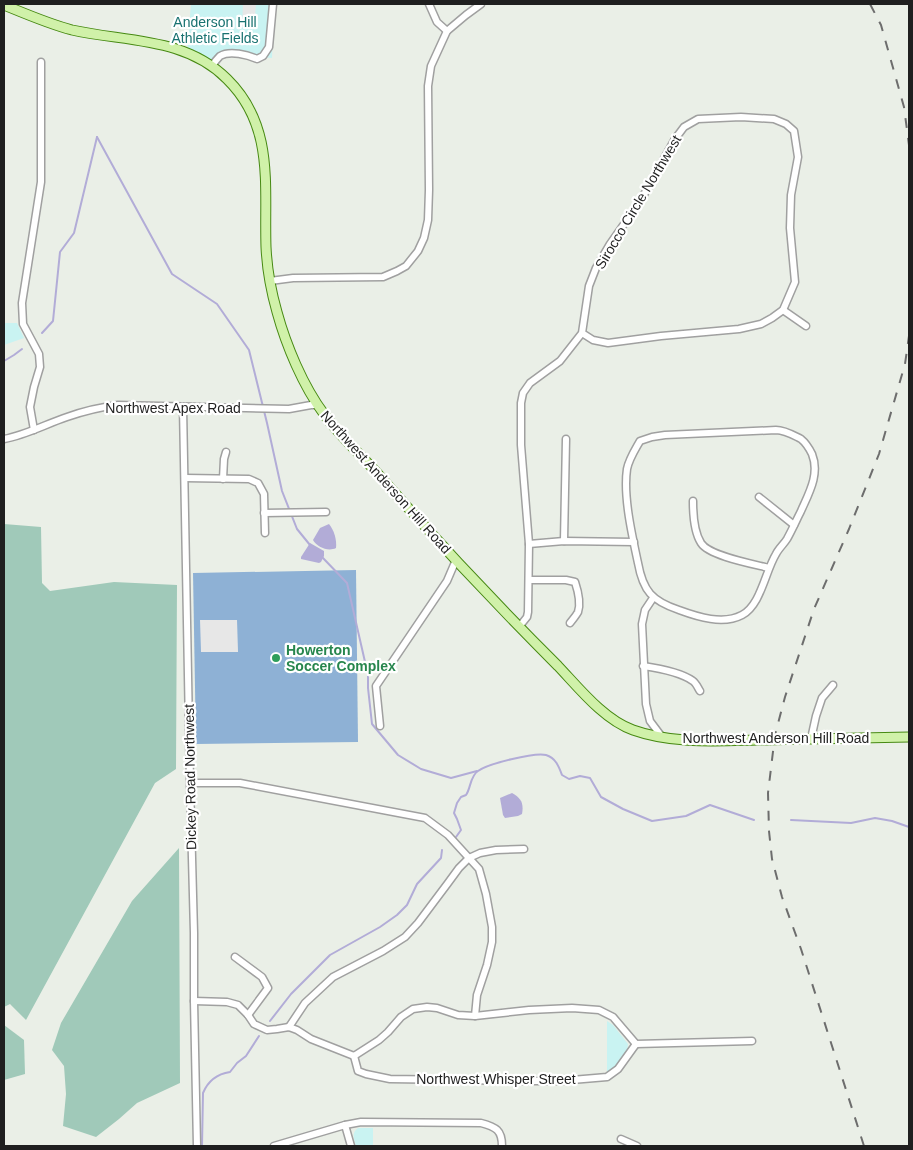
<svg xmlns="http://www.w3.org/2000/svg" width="913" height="1150" font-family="Helvetica,sans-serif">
	<rect width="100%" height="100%" fill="#eaefe7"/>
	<g fill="#a0c9b9">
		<path d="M4,524L41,527L42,583L50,591L114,582L177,585L176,769L155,783L26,1020L10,1004L4,1007Z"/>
		<path d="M179,848L180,1083L137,1103L119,1119L96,1137L63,1126L66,1094L64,1066L52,1050L61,1023L132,901Z"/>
		<path d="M4,1025L24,1040L25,1074L4,1080Z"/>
	</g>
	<g fill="#c9f3f2">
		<path d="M191,4H274L272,58L226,54L212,66L187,52Z"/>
		<path d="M4,323H17L24,338L4,345Z"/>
		<path d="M607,1021L613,1025L628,1044L627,1052L618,1065L607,1074Z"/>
		<path d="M358,1128H373V1146H356C354,1139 351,1133 358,1128Z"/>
	</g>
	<path fill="#8eb1d5" d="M356,570L358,742L196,744L193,573Z"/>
	<g fill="#e7e7e7">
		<path d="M243,4H256L254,28L242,27Z"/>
		<path d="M200,620H237L238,652H201Z"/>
	</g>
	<g fill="#b2acd7">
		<path d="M329,524C334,530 337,540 336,548C328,552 317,547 313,540L320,528Z"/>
		<path d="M310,543L324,551V556L321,562L319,563L301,559V557Z"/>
		<path d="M512,793C521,798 524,803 522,814L518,816L505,818L503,815L500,798Z"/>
	</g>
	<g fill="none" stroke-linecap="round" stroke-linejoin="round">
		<g stroke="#b2acd7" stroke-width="2">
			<path d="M97,137L172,274L217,304L249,350L267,423L282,491L297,529L310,545"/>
			<path d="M42,333L53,321L60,252L74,233L97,137"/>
			<path d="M4,361L14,355L22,349"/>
			<path d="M322,557L347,583L368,675V688L372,724L398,755L421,769L451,778L477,771"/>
			<path d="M791,820L851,823L875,818L892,821L909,827"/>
			<path d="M456,837L461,830L457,819L454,813L457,803L461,797L466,795C471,788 470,776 478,771C487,764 535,752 546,755C556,758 559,767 562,775L569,779L580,776L590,778L601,797L623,809L652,821L686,816L710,805L754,820"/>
			<path d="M270,1021L291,994L330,955L380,927L397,915L407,905L417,884L441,858L442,850"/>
			<path d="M202,1146L203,1093C208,1081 217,1074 230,1072L237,1063L246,1056L259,1036"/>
		</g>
		<defs>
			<g id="minor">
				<path d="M429,4L437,22L447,31"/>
				<path d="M212,66C214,63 217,59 220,56C230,50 248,55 257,59L263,56L269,47L273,4"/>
				<path d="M270,281L293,278L383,277L397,271L406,266L418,251L424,238L428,220L429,190L428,86L431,66L447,31L466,15L481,4"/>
				<path d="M783,310L806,326"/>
				<path d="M183,407L190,783L194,933V1001L197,1146"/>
				<path d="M34,430L30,407L34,387L40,367L39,354L23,324L22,303L41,182V62"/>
				<path d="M776,430C785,430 793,435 801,439C806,443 809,448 812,454C820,474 809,493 801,511C796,521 792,530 787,539C784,544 779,548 776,554C765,572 761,605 742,615C723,625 698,617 679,610C652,601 643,591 638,563C632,535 623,496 627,469C629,459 635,450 640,441L652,437L665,435Z"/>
				<path d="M4,439C26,435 46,424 67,417C84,411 101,407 118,405L289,409L311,405H318"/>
				<path d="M185,478L249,479L258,483L264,494L265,533"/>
				<path d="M223,479L224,459L226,452"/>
				<path d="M759,497L794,525"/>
				<path d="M693,501C693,514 694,532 701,543C709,556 753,564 769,568"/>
				<path d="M264,513L326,512"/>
				<path d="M564,541L566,439"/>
				<path d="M529,544L564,541L634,542"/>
				<path d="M529,580H566L575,582C578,591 581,603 578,612C576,616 572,620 570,623"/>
				<path d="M653,598L645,610L642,624L646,704L650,721L662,737"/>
				<path d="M519,627L527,617L528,612L529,544L521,445V403L523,393L530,383L560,361L582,333L589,286L596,268L610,244L641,200L675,139L684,127L698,119L741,117L774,119L786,124L794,131L798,157L791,195L790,228L795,282L783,310L772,318L761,324L739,329L661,336L608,343L593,340L582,333"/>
				<path d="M643,666C657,668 682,673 693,681C696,683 698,688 700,691"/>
				<path d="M380,726L376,686L447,581L456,560"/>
				<path d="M811,739L816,716L822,698L833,685"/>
				<path d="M190,783H240L425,818L448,835L479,869L486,894L492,927V942L487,965L477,995L475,1016"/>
				<path d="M235,957L262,977L268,988L248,1015"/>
				<path d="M194,1001L227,1002L238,1005L248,1015L254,1024L267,1030L277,1029L289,1027L297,1030L311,1039L354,1056L379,1040L388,1032L401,1017L413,1009L427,1007L437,1008L458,1015L475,1016L529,1010L572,1008L599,1010L613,1017L636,1044L752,1041"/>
				<path d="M289,1027L305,1003L333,977L383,951L405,937L418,923L448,883L459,868L469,858L480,853L496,850L524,849"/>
				<path d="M354,1056L358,1071L366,1074L390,1079L528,1081H560L607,1077L618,1069L636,1044"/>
				<path d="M345,1125L351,1146"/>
				<path d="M621,1139L637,1146"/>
				<path d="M274,1146L345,1125L361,1122L481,1123C496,1127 502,1130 502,1146"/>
			</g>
			<path id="major" d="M4,5C26,14 49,24 72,30C126,42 185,37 227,79C275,126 264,186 266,247C267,269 271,291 277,312C286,345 303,386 324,414C339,435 359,453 377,473C435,539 495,603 558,666C578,687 604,720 633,730C672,744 716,741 757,740C808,739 859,738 909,737"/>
		</defs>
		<use href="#minor" stroke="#a0a0a0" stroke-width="9"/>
		<use href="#major" stroke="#468912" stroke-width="11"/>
		<use href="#minor" stroke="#fff" stroke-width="6"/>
		<use href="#major" stroke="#d0f1a9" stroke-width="9"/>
		<g stroke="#6d6d6d" stroke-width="2" stroke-dasharray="10 10" stroke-linecap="butt">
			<path d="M870,4L881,25L904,107L909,145"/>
			<path d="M864,1146L801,949L782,897L772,859L769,831L768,793L775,735L785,697L814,609L849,529L879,454L905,364L909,336"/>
		</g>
	</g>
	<circle fill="#2e9e5b" stroke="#fff" stroke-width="2" cx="276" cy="658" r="5"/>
	<g text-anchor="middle" stroke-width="4.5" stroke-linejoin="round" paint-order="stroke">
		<g font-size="14" fill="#197270" stroke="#fff">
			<text x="215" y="27">Anderson Hill<tspan x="215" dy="16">Athletic Fields</tspan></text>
		</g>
		<g font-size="14" fill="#1f1f1f" stroke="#fff">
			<text transform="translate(638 202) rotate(-59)" y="5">Sirocco Circle Northwest</text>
			<text x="173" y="413">Northwest Apex Road</text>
			<text transform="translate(386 482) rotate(48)" y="5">Northwest Anderson Hill Road</text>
			<text x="776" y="743">Northwest Anderson Hill Road</text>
			<text transform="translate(190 777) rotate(-91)" y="5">Dickey Road Northwest</text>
			<text x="496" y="1084">Northwest Whisper Street</text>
		</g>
		<g font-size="14" font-weight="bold" fill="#27864d" stroke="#fff" text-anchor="start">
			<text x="286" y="655">Howerton<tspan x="286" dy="16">Soccer Complex</tspan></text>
		</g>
	</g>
	<rect width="913" height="1150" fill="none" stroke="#1f1f1f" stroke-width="10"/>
</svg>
